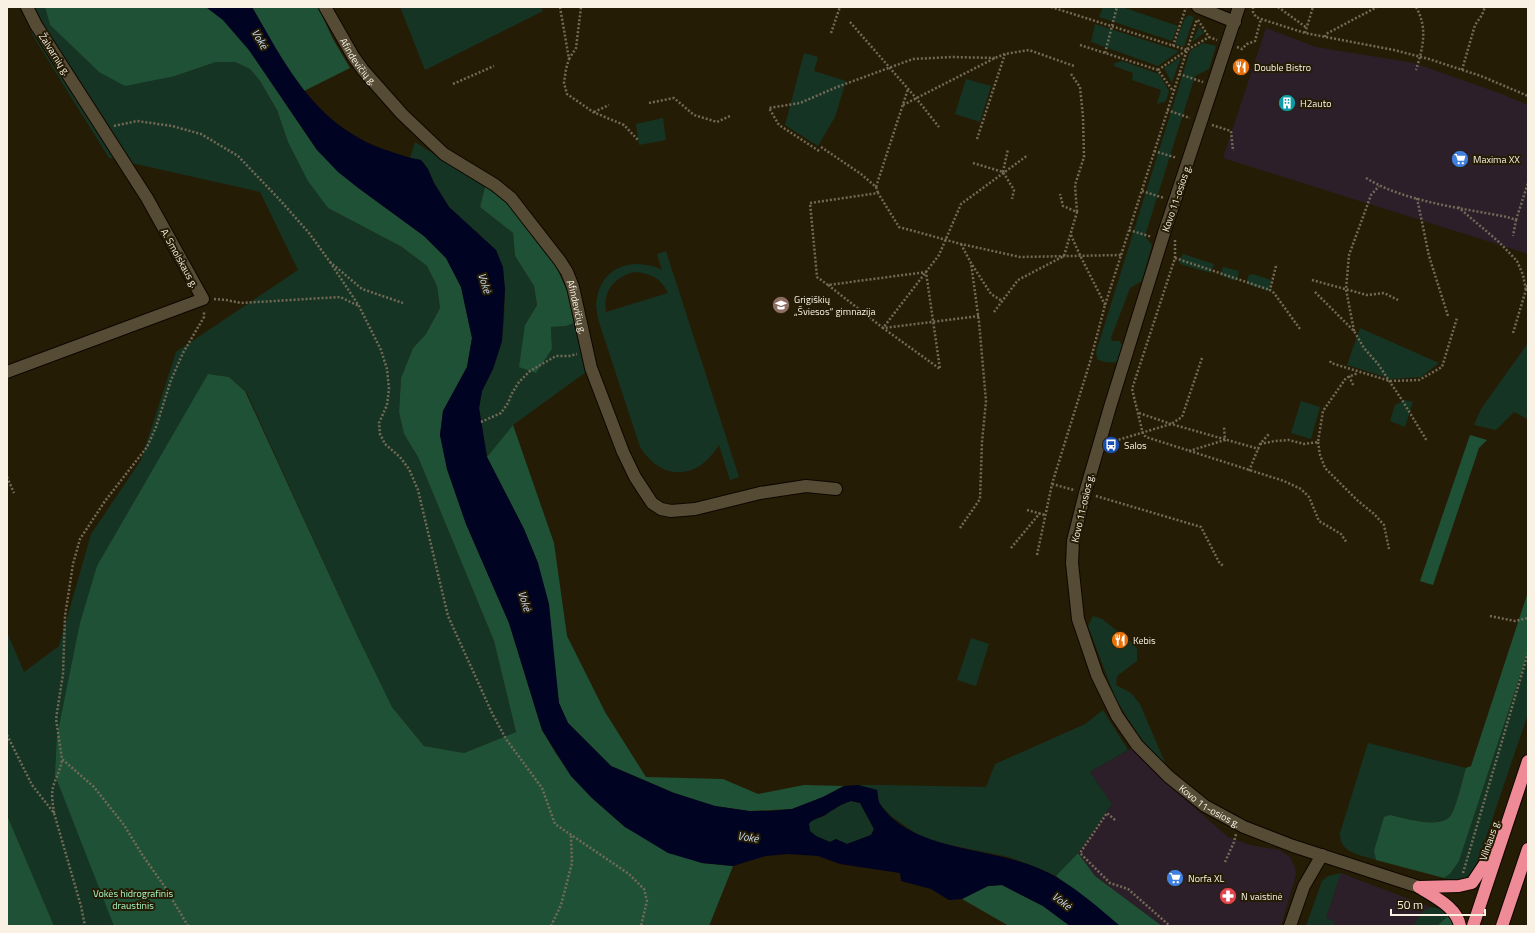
<svg xmlns="http://www.w3.org/2000/svg" width="1535" height="933" font-family="'Titillium Web',sans-serif">
	<rect width="100%" height="100%" fill="#251c05"/>
	<g fill="#2d1f2a">
		<path d="M1266,28L1316,47L1414,63L1502,94L1528,105V254L1223,158Z"/>
		<path d="M1132,748L1171,787L1228,837L1250,845L1280,850L1290,857L1295,867L1296,875L1281,926H1162L1095,876L1078,853L1112,804L1090,772Z"/>
		<path d="M1341,873L1430,907L1423,911L1413,926H1335L1334,921L1326,918Z"/>
	</g>
	<g fill="#163423" fill-rule="evenodd">
		<path d="M22,7H45L50,25L99,72L175,76L216,62H235L250,69L260,81L277,110L288,142L328,208L402,247L427,266L437,286L440,308L426,334L413,348L401,378L399,412L404,434L418,457L494,641L516,732L464,753L424,746L392,707L357,635L246,391L229,377L208,374L195,926H54L7,815V632L24,672L59,646L91,534L141,460L176,352L298,270L260,192L109,158L33,36Z"/>
		<path d="M400,7H541L543,11L425,70Z"/>
		<path d="M1103,7H1122L1178,26L1172,41L1099,17Z"/>
		<path d="M1189,15L1194,17L1184,47L1175,44L1185,18Z"/>
		<path d="M1095,24L1179,51L1158,66L1091,42Z"/>
		<path d="M1199,27L1204,33L1192,42Z"/>
		<path d="M1203,43L1216,46L1209,69L1195,76L1145,236L1152,245L1142,281L1130,288L1111,338L1112,341H1119L1123,346L1118,362C1109,363 1105,363 1097,359L1096,352L1190,51Z"/>
		<path d="M804,53L818,57L814,71L846,81L835,117L818,146L785,125Z"/>
		<path d="M1181,57L1172,83L1164,68Z"/>
		<path d="M1122,61L1159,74L1169,91L1166,101L1157,104L1161,90L1132,80L1133,73L1114,66L1115,63Z"/>
		<path d="M966,79L991,86L980,122L955,114Z"/>
		<path d="M663,118L666,140L639,145L636,124Z"/>
		<path d="M415,142L485,187L480,207L513,233L515,256L534,286L537,305L525,325L536,373L552,349L551,327L566,326L574,323L586,372L513,425L487,457L479,408L482,391L493,369L502,341L504,320L505,289L496,250L449,207L434,183L428,169L421,160L410,158Z"/>
		<path d="M666,251L739,477L730,480L719,445C698,480 662,482 640,447L598,319C597,312 595,305 597,298C603,265 635,257 662,270L657,254ZM634,272C650,273 661,278 668,293L606,312C603,290 614,278 634,272Z"/>
		<path d="M1183,254L1214,264L1211,273L1180,264L1179,260Z"/>
		<path d="M1223,267L1239,271L1238,277L1235,281L1220,275Z"/>
		<path d="M1253,274L1271,280L1270,288L1268,291L1247,284V280L1249,275Z"/>
		<path d="M1360,328L1439,363L1421,377L1391,379L1347,365Z"/>
		<path d="M1528,343V419L1514,412L1496,430L1474,425L1481,409Z"/>
		<path d="M1405,400L1413,402L1405,427L1390,421L1395,405Z"/>
		<path d="M1301,401L1320,407L1311,439L1291,433Z"/>
		<path d="M1093,616L1102,619L1134,644L1137,649V661L1117,676L1116,685L1131,693L1140,704L1166,765L1143,742L1116,700L1088,626Z"/>
		<path d="M971,638L989,644L976,686L957,680Z"/>
		<path d="M1528,652V714L1477,864C1469,879 1461,883 1444,878L1450,874L1459,861Z"/>
		<path d="M1103,710L1128,750L1090,772L1112,804L1078,853L1056,876L1038,868L1009,857L950,845L921,837L891,816L879,803L877,790L858,785H882L986,787L995,764L1085,724Z"/>
		<path d="M1368,743L1466,768C1463,778 1456,808 1451,815C1441,830 1405,818 1390,815L1374,851L1376,860C1360,855 1339,853 1340,833Z"/>
		<path d="M850,801L860,803L874,829L871,835L847,844L836,839L830,842L816,836L810,831L809,824L810,821L826,815L832,809Z"/>
		<path d="M1341,873L1326,918L1334,921L1335,926H1306L1322,881L1328,876Z"/>
		<path d="M1430,907L1443,909L1449,915L1437,926H1413L1423,911Z"/>
	</g>
	<g fill="#1f5136">
		<path d="M45,7H206L223,20L249,50L317,150L357,187L424,236L446,258L461,287L472,338L467,367L443,411L440,435L447,469L466,524L509,623L542,730L555,752L571,776L592,798L625,827L702,863L733,866L709,926H114L55,775L57,736L80,623L97,566L208,374L229,377L245,391L357,635L392,707L424,746L464,753L516,732L494,641L418,457L404,434L399,412L401,378L413,348L426,334L440,308L437,286L427,266L402,247L328,208L308,181L288,142L277,110L260,81L250,69L235,62H216L175,76L125,86L99,72L50,25Z"/>
		<path d="M252,7H318L333,39L350,68L304,91L280,56Z"/>
		<path d="M485,187L504,199L556,266L568,293L574,323L566,326L551,327L552,349L536,373L519,367L525,325L537,305L534,286L515,256L513,233L480,207Z"/>
		<path d="M513,425L554,543L567,636L605,712L646,777L723,779L758,794L804,785L844,786L823,797L792,809L749,811L715,806L674,793L611,766L568,723L559,703L538,563L524,529L487,457Z"/>
		<path d="M1470,435L1487,440L1479,448L1433,585L1420,581Z"/>
		<path d="M1528,592V652L1459,861L1450,874L1444,878L1376,860L1374,851L1384,817L1390,815C1405,818 1441,830 1451,815C1456,808 1463,778 1466,768L1471,766Z"/>
		<path d="M7,815L54,926H7Z"/>
		<path d="M1078,853L1095,876L1162,926H1120L1056,876Z"/>
		<path d="M1002,885L1043,906L1070,926H1009L962,899L988,886Z"/>
		<path d="M1449,915L1454,926H1437Z"/>
	</g>
	<path fill="#000321" fill-rule="evenodd" d="M206,7H252C287,67 314,123 383,149C396,153 408,158 421,160L428,169L434,183L449,207L496,250L503,267L505,289L502,341L493,369L482,391L479,408L487,457L524,529L538,563L549,604L559,703L568,723L611,766L674,793L715,806L749,811H770L792,809L823,797L844,786L858,785L877,790C878,794 878,801 880,804C911,851 990,847 1038,868C1067,880 1097,906 1120,926H1070L1043,906L1002,885L988,886L962,899L949,900L931,889L901,881L900,873L840,864L818,856L788,854L766,856L733,866L702,863L668,853L625,827L592,798L571,776L542,730L509,623L466,524L447,469L440,435L443,411L467,367L472,338L461,287L446,258L424,236L357,187L338,172L317,150L249,50L223,20ZM851,801L860,803L874,829L871,835L847,844L836,839L830,842L816,836L810,831L809,824C812,819 820,818 825,815C835,809 839,805 851,801Z"/>
	<g fill="none" stroke-linecap="round" stroke-linejoin="round">
		<defs>
			<g id="minor">
				<path id="s1" d="M325,7L353,56L363,70L402,114L444,154L495,185L511,198L560,261L567,272L573,287L591,368L623,452L635,477L652,503L661,509L671,511L695,509L760,493L806,486L836,489"/>
				<path d="M1198,7L1235,22"/>
				<path id="s2" d="M1239,7L1165,230L1110,407L1085,493L1073,541L1072,563L1078,619L1097,675L1117,716L1137,745L1169,777L1205,806L1244,827L1293,846L1419,887"/>
				<path d="M7,372L203,299L147,198L36,25L27,7"/>
				<path d="M1290,926L1304,886L1322,855"/>
			</g>
			<g id="highway">
				<path d="M1419,887L1459,886L1472,883L1492,853"/>
				<path d="M1419,887C1434,897 1457,907 1460,926"/>
				<path d="M1473,926L1528,761"/>
				<path d="M1502,926L1528,849"/>
			</g>
		</defs>
		<use href="#minor" stroke="#0e0600" stroke-width="14"/>
		<use href="#highway" stroke="#0e0600" stroke-width="14"/>
		<g stroke="#736b57" stroke-width="2.5" stroke-dasharray="2 2" stroke-linecap="butt">
			<path d="M560,7L569,59L566,69L564,83L567,94L593,112L624,125L638,140"/>
			<path d="M1051,7L1187,50"/>
			<path d="M1253,7V12L1256,17L1261,19L1305,33L1394,50L1429,59L1481,76L1528,96"/>
			<path d="M1278,7L1307,28"/>
			<path d="M1416,7C1428,28 1423,48 1416,70"/>
			<path d="M1198,20L1209,37L1217,40"/>
			<path d="M850,22L916,98L939,127"/>
			<path d="M831,33L840,7"/>
			<path d="M1305,33L1313,7"/>
			<path d="M1325,37L1326,34L1377,7"/>
			<path d="M1080,45L1158,70L1173,91"/>
			<path d="M1173,46L1186,7"/>
			<path d="M1237,47L1242,49L1247,44L1255,41L1261,19"/>
			<path d="M1105,53L1117,7"/>
			<path d="M569,59L576,48L581,7"/>
			<path d="M1158,70L1187,50L1209,37"/>
			<path d="M1462,70L1475,25L1482,15L1485,7"/>
			<path d="M1071,74L1080,87L1083,117L1084,157L1075,185L1077,212"/>
			<path d="M1179,74L1203,82"/>
			<path d="M453,84L494,66"/>
			<path d="M649,103L674,98L694,115L717,122L730,116"/>
			<path d="M903,105L995,58L1005,54L1029,50L1074,66"/>
			<path d="M1167,110L1190,118"/>
			<path d="M594,112L609,105"/>
			<path d="M1212,125L1231,131L1233,151"/>
			<path d="M114,126L137,121L172,126L201,134L238,156L279,199L309,233L330,262L362,289L403,303"/>
			<path d="M977,139L1005,54"/>
			<path d="M821,147L861,174L876,187L878,193"/>
			<path d="M819,151L779,125L769,108L800,103L837,87L913,59L953,57L995,58"/>
			<path d="M1154,151L1177,158"/>
			<path d="M973,163L1003,172L1014,190L1012,199"/>
			<path d="M1003,172L1008,149"/>
			<path d="M1366,178C1405,202 1462,208 1507,217L1516,220L1513,236"/>
			<path d="M876,187L908,89"/>
			<path d="M1142,191L1164,198"/>
			<path d="M1417,198L1429,256L1448,316"/>
			<path d="M1458,207L1499,242L1517,261L1523,275L1526,290"/>
			<path d="M1516,220L1528,183"/>
			<path d="M1129,230L1152,237"/>
			<path d="M1071,235C1081,259 1094,282 1105,305"/>
			<path d="M1175,240V258L1132,389L1143,434L1146,437L1284,481L1301,489L1309,497L1319,521L1341,534L1347,543"/>
			<path d="M961,244L971,263L991,294L1002,301"/>
			<path d="M1175,258L1270,290"/>
			<path d="M330,262L359,306L381,350L387,369L389,389L387,405L379,423L380,434L385,444L400,457L409,469L418,490L448,616L492,713L506,739L542,788L555,824L629,874L644,889L647,901L641,926"/>
			<path d="M1276,266L1270,290L1274,293L1300,329"/>
			<path d="M1312,280L1367,295L1384,293L1398,300"/>
			<path d="M828,285L817,277L810,203L878,193L899,227L961,244L1020,257L1121,255"/>
			<path d="M1315,292L1354,331L1364,348L1378,364L1402,400L1427,441"/>
			<path d="M214,299L226,300L241,303L340,297L359,306"/>
			<path d="M994,312L1018,280L1064,256L1077,212L1063,206L1060,194"/>
			<path d="M979,316L883,328L940,369L926,272L828,285L883,328L939,255L961,204L1028,155"/>
			<path d="M1354,331L1346,289L1349,255L1371,195L1379,186"/>
			<path d="M1513,333L1528,283"/>
			<path d="M1330,361L1331,363L1390,381L1419,380L1442,367L1457,318"/>
			<path d="M1349,376L1354,387"/>
			<path d="M1139,413L1171,424L1259,449"/>
			<path d="M481,422L501,413L508,403L511,395L519,382L530,371L556,356H569L577,354"/>
			<path d="M1111,442L1171,424L1182,417L1202,358"/>
			<path d="M1318,442L1320,455L1325,468L1357,500L1374,514L1384,525L1389,549"/>
			<path d="M1260,444L1275,441L1289,440L1304,444L1318,442L1323,411L1346,378L1358,373"/>
			<path d="M1189,451L1225,440L1224,427"/>
			<path d="M1249,471L1260,444L1269,434"/>
			<path d="M7,477L14,493"/>
			<path d="M1052,484L1074,490"/>
			<path d="M1096,496L1201,527L1219,562L1224,567"/>
			<path d="M1027,510L1045,515"/>
			<path d="M960,528L980,499L982,442L986,401L979,322L971,263"/>
			<path d="M1011,548L1040,513"/>
			<path d="M1037,555L1052,484L1090,362L1105,305L1197,19"/>
			<path d="M1490,616L1515,621L1528,618"/>
			<path d="M7,735L32,785L54,813L81,906L85,926"/>
			<path d="M54,813C53,804 51,796 53,787C56,777 61,769 62,759"/>
			<path d="M1115,820L1107,813L1080,853L1110,883L1128,889L1170,926"/>
			<path d="M1225,862L1234,842L1236,834"/>
			<path d="M1463,873L1528,653"/>
			<path d="M188,926L165,887L143,856L124,825L94,787L62,759L56,719L63,674L65,616L73,564L80,539L105,501L147,447L156,427L171,380L183,353L204,317V311"/>
			<path d="M551,926L561,905L572,863L571,836"/>
		</g>
		<use href="#minor" stroke="#564b34" stroke-width="12"/>
		<use href="#highway" stroke="#ee8b96" stroke-width="12"/>
	</g>
	<defs>
		<symbol id="restaurant-disc" viewBox="-11 -11 22 22"><circle r="9.5" fill="#e8710a" stroke="#251c05"/><path d="M-5-6h1v4h1v-4h1v4h1v-4h1v5L-1.5 .5V6h-2V.5L-5-1ZM5-6V6H3V1.5H1.5Q1.5-4 5-6Z" fill="#fff"/></symbol>
		<symbol id="building-disc" viewBox="-11 -11 22 22"><circle r="9.5" fill="#0f9aa8" stroke="#251c05"/><path d="M-4-6H4V6H1V3H-1V6H-4ZM-2.5-4.3h1.7v1.8h-1.7ZM.8-4.3h1.7v1.8H.8ZM-2.5-1h1.7V.8h-1.7ZM.8-1h1.7V.8H.8Z" fill="#fff"/></symbol>
		<symbol id="supermarket-disc" viewBox="-11 -11 22 22"><circle r="9.5" fill="#3f7fe0" stroke="#251c05"/><path d="M-6-5.5h2.5l.6 2H6L4.5 2H-2.5L-4.4-4H-6ZM-1.5 3.2a1.3 1.3 0 1 0 .1 0ZM3 3.2a1.3 1.3 0 1 0 .1 0Z" fill="#fff"/></symbol>
		<symbol id="school-disc" viewBox="-11 -11 22 22"><circle r="9.5" fill="#8d6e63" stroke="#251c05"/><path d="M0-5L7-2L0 1L-7-2ZM-4 1L0 2.5L4 1V4Q0 6-4 4Z" fill="#fff"/></symbol>
		<symbol id="bus-disc" viewBox="-11 -11 22 22"><circle r="9.5" fill="#1a4fb4" stroke="#251c05"/><path d="M-5-6H5V4H4V6H2V4H-2V6H-4V4H-5ZM-3.5-4V0h7V-4ZM-3.5 1.2v1.5H-2V1.2ZM2 1.2v1.5H3.5V1.2Z" fill="#fff"/></symbol>
		<symbol id="pharmacy-disc" viewBox="-11 -11 22 22"><circle r="9.5" fill="#e0444e" stroke="#251c05"/><path d="M-2-6h4v4h4v4h-4v4h-4v-4h-4v-4h4Z" fill="#fff"/></symbol>
	</defs>
	<g fill-rule="evenodd">
		<use href="#restaurant-disc" x="1231" y="57" width="20" height="20"/>
		<use href="#building-disc" x="1277" y="93" width="20" height="20"/>
		<use href="#supermarket-disc" x="1450" y="149" width="20" height="20"/>
		<use href="#school-disc" x="771" y="295" width="20" height="20"/>
		<use href="#bus-disc" x="1101" y="435" width="20" height="20"/>
		<use href="#restaurant-disc" x="1110" y="630" width="20" height="20"/>
		<use href="#supermarket-disc" x="1165" y="868" width="20" height="20"/>
		<use href="#pharmacy-disc" x="1218" y="886" width="20" height="20"/>
	</g>
	<g text-anchor="middle" stroke-width="4" stroke-linejoin="round" paint-order="stroke">
		<g font-size="10" fill="#f9f2e4" stroke="#251c05">
			<text transform="translate(55 54) rotate(57)" y="4">Žalvarnių g.</text>
			<text dy="4" stroke="none"><textPath href="#s1" startOffset="64">Afindevičių g.</textPath></text>
			<text transform="translate(1176 198) rotate(-71)" y="4">Kovo 11-osios g.</text>
			<text transform="translate(180 258) rotate(61)" y="4">A. Smolskaus g.</text>
			<text dy="4" stroke="none"><textPath href="#s1" startOffset="400">Afindevičių g.</textPath></text>
			<text transform="translate(1082 508) rotate(-77)" y="4">Kovo 11-osios g.</text>
			<text dy="4" stroke="none"><textPath href="#s2" startOffset="873">Kovo 11-osios g.</textPath></text>
			<text transform="translate(1489 840) rotate(-71)" y="4">Vilniaus g.</text>
		</g>
		<g font-size="10" fill="#f9f2e4" stroke="#251c05" text-anchor="start">
			<text x="1254" y="71">Double Bistro</text>
			<text x="1300" y="107">H2auto</text>
			<text x="1473" y="163">Maxima XX</text>
			<text x="794" y="303">Grigiškių<tspan x="794" dy="12">„Šviesos“ gimnazija</tspan></text>
			<text x="1124" y="449">Salos</text>
			<text x="1133" y="644">Kebis</text>
			<text x="1188" y="882">Norfa XL</text>
			<text x="1241" y="900">N vaistinė</text>
		</g>
		<g font-size="10" fill="#a8f7c7" stroke="#251c05">
			<text x="133" y="897">Vokės hidrografinis<tspan x="133" dy="12">draustinis</tspan></text>
		</g>
		<g font-size="11" font-style="italic" fill="#cddff9" stroke="#251c05">
			<text transform="translate(260 39) rotate(59)" y="4">Vokė</text>
			<text transform="translate(485 283) rotate(73)" y="4">Vokė</text>
			<text transform="translate(525 601) rotate(73)" y="4">Vokė</text>
			<text transform="translate(748 837) rotate(9)" y="4">Vokė</text>
			<text transform="translate(1062 901) rotate(38)" y="4">Vokė</text>
		</g>
	</g>
	<rect width="1535" height="933" fill="none" stroke="#f9f2e4" stroke-width="16"/>
	<path d="M1391 909v6h94v-6" fill="none" stroke="#f9f2e4" stroke-width="2"/>
	<text x="1397" y="909" font-size="12" fill="#f9f2e4" stroke="#251c05" stroke-width="3" paint-order="stroke">50 m</text>
</svg>
